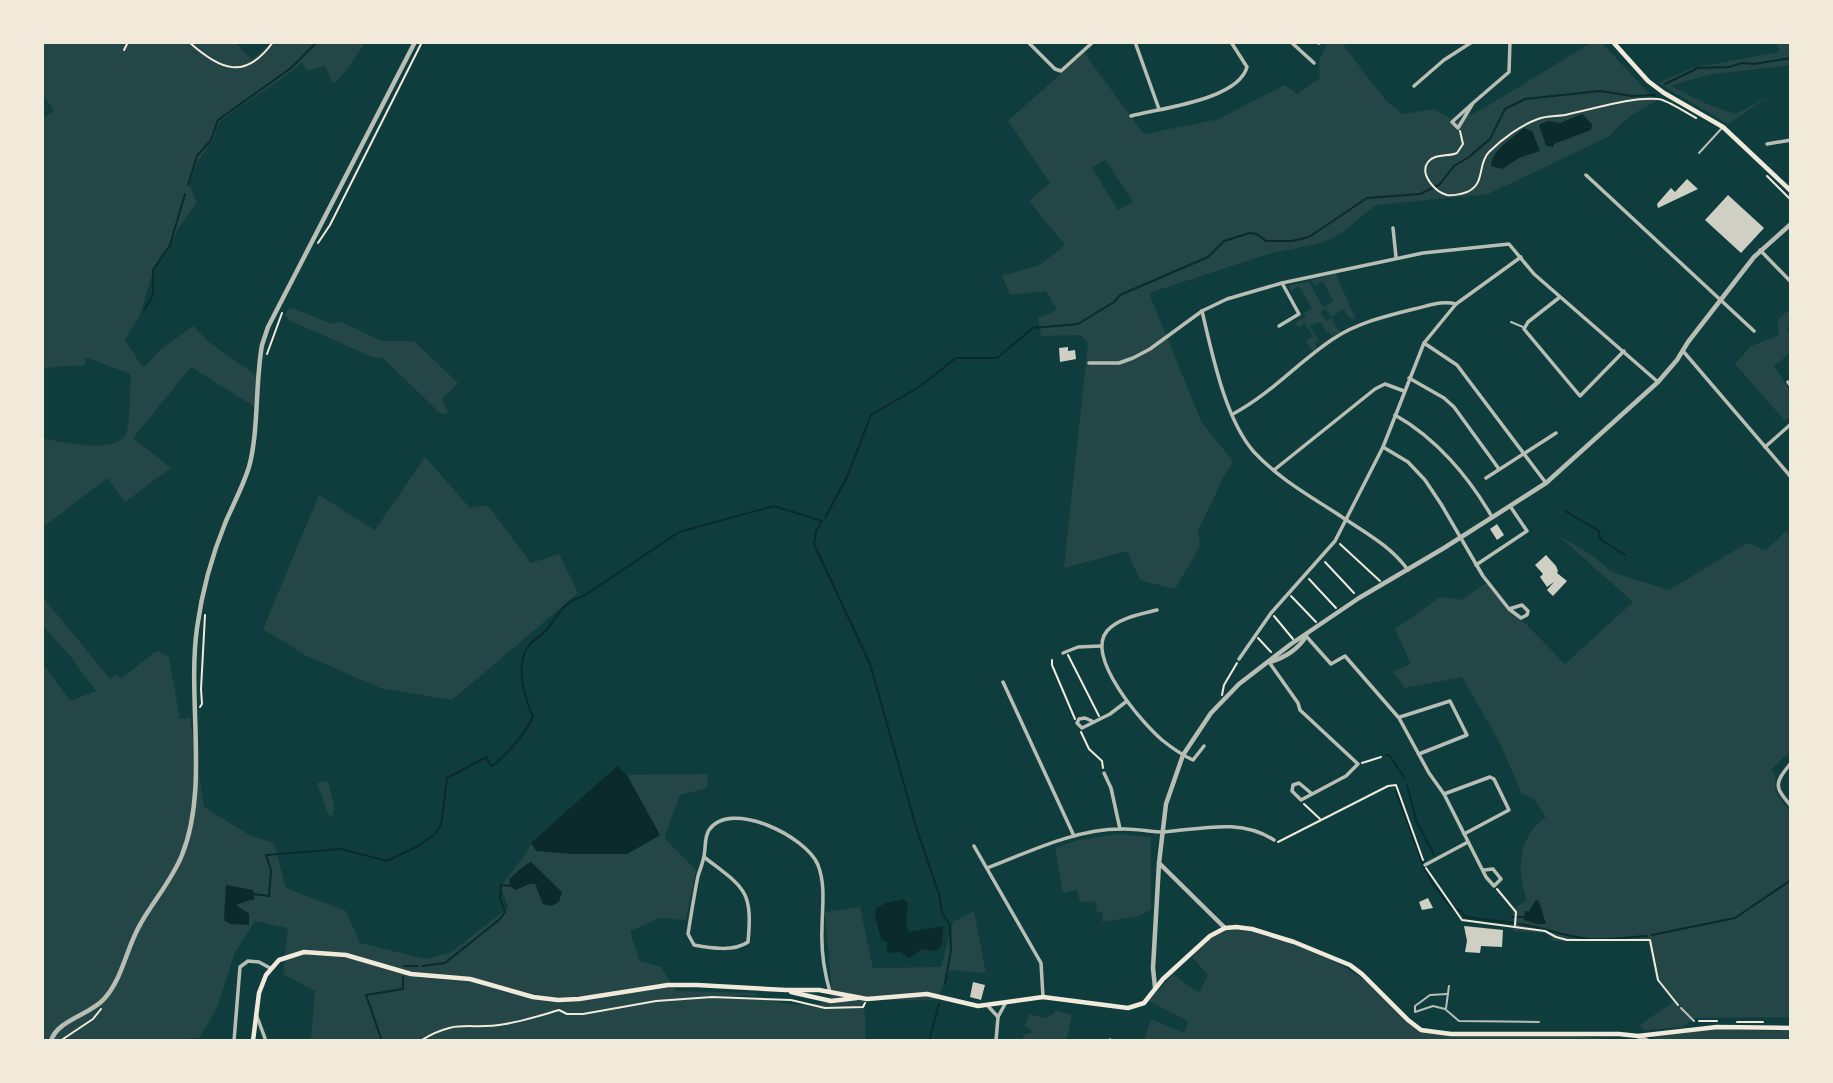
<svg xmlns="http://www.w3.org/2000/svg" width="1833" height="1083" font-family="'Times New Roman',serif">
	<rect width="100%" height="100%" fill="#0f3d3e"/>
	<g fill="#244646" fill-rule="evenodd">
		<path d="M42,42H235L252,60L272,42H366L344,73L333,84L325,66L307,71L302,62L292,71L220,121L213,140L197,162L189,185L197,202L178,229L166,254L154,267L141,313L125,340L141,365L145,366L161,349L193,326L210,343L258,377L255,407L191,367L133,438L171,468L125,502L107,478L42,528V438C59,442 116,454 126,435C130,426 130,387 131,374L85,357V365L42,368V119L54,111L42,93Z"/>
		<path d="M1328,42H1347L1344,46L1386,101L1403,114L1434,109L1456,122L1486,107L1592,42H1601L1656,101L1630,116L1608,137L1488,194L1376,205L1340,234L1322,243L1268,254L1149,293L1201,421L1233,462L1223,478L1198,531L1200,546L1175,589L1140,580L1127,551L1064,568L1088,343L1081,335L1041,336L1038,318L1057,310L1046,291L1010,295L1002,276L1040,265L1065,245L1029,201L1050,183L1008,121L1084,53L1144,134L1219,119L1284,85L1297,94L1320,78L1319,61ZM1105,160L1133,202L1118,210L1092,168Z"/>
		<path d="M1775,42H1791V65L1708,75L1671,86L1709,105L1736,114L1771,95L1728,124L1658,83L1692,68L1780,52Z"/>
		<path d="M1336,274L1356,320L1349,317L1343,309L1332,317L1326,309L1320,312L1326,321L1331,318L1340,332L1332,336L1329,332L1327,333L1321,322L1309,325L1321,344L1318,341L1315,344L1317,347L1313,351L1306,341L1313,337L1305,323L1299,327L1295,323L1306,317L1304,313L1312,308L1299,286L1292,290V293L1289,287L1290,285L1309,282L1323,307L1333,301L1323,281L1314,286L1312,280Z"/>
		<path d="M291,308L333,324L342,322L381,341H414L458,383L443,398V403L448,411L446,414L440,413L383,358L372,357L291,321L285,315L288,309Z"/>
		<path d="M1791,308V324L1786,329L1791,335V352L1774,366L1791,392V415L1785,421L1735,364L1751,346L1779,335L1777,320Z"/>
		<path d="M425,457L470,508L487,505L531,563L559,554L578,593L452,700L380,688L305,655L263,629L319,495L375,530Z"/>
		<path d="M1786,531L1791,536V750L1771,770L1776,776C1772,793 1780,799 1791,812V1017L1696,1018L1682,1027L1644,1030L1640,1025L1673,1002L1656,978L1648,941H1553L1548,933L1513,931V909L1527,900C1516,871 1518,836 1546,817L1533,798L1522,794L1499,741L1462,677L1405,688L1393,672L1411,664L1395,629L1440,597L1461,600L1486,583L1565,664L1633,602L1559,536L1593,556L1612,572L1669,590L1747,543L1766,550Z"/>
		<path d="M42,596L110,679L117,674L121,679L155,652H161L169,657L180,719L190,718L204,807L251,836L274,843L286,888L346,911L360,943L426,959L450,953L508,908L501,886L527,852L531,843L536,851L575,854H627L659,836L627,775L708,774L707,788L680,795L664,838L696,870L686,920L659,918L630,931L639,961L661,967L676,991L757,993L758,995L732,996L800,1005L832,1002L828,999L832,994L825,912L860,907L873,968L941,967L953,922L974,911L986,973L950,970L937,1000H864L866,1041H311L315,991L283,974L288,928L255,921L235,952L217,1008L199,1038L179,1039L178,1041H86L85,1038L72,1041H42V662L70,701L96,691L70,656L42,625Z"/>
		<path d="M328,781L334,806L333,817L328,814L317,783Z"/>
		<path d="M1117,834L1151,837V909L1139,916L1102,922L1103,913L1097,912L1095,901L1080,902L1077,890L1063,893L1055,848L1078,840Z"/>
		<path d="M1227,929L1250,931L1308,949L1336,962L1368,982L1406,1020L1435,1034H1552L1632,1041H1144L1151,1019L1184,1033L1188,1021L1149,1001L1173,974L1199,993L1208,975L1192,957L1210,939Z"/>
		<path d="M1055,1010L1072,1015L1066,1041H1016V1038L1021,1039L1026,1034L1034,1032L1025,1026L1029,1014L1045,1018L1055,1013Z"/>
		<path d="M1718,1029L1791,1031V1041H1656L1651,1036Z"/>
	</g>
	<g fill="#0a2a2b">
		<path d="M1582,114L1592,124L1591,130L1554,144L1553,147L1546,146L1539,125L1548,121L1560,123Z"/>
		<path d="M1524,128L1532,131L1540,151L1519,158L1502,169L1491,166C1492,149 1512,139 1524,128Z"/>
		<path d="M617,766L627,775L660,835L627,854H575L536,851L531,843Z"/>
		<path d="M531,862L562,892L559,902L551,906L543,904L535,884H529L516,890L510,886L509,879L524,866Z"/>
		<path d="M226,885L253,890V899L236,905L249,914V925L230,924L224,920Z"/>
		<path d="M903,899L908,903L906,926L909,932L943,926L942,944L939,950L933,951L923,949L909,958L900,952L889,953L886,950L888,943L881,939L875,916L876,908L886,903Z"/>
		<path d="M1536,900L1539,901L1546,924H1537L1524,920L1525,911H1529Z"/>
	</g>
	<g fill="none" stroke-linecap="round" stroke-linejoin="round">
		<g stroke="#0a2a2b" stroke-width="2">
			<path d="M1665,84L1698,68L1729,67L1742,63L1754,64L1791,58"/>
			<path d="M188,185L197,156L211,140L218,120L291,68L317,42"/>
			<path d="M145,309L153,295V270L170,245L185,194"/>
			<path d="M1565,511L1599,531L1600,539L1625,555"/>
			<path d="M825,518L847,477L871,415L919,387L956,358H997L1033,328L1078,324L1114,302L1120,295L1208,257L1224,241L1250,233L1257,234L1266,241H1292L1309,237L1367,198L1420,194L1439,185L1454,166L1469,157L1490,139L1505,109L1525,99L1600,91L1632,96L1655,95"/>
			<path d="M1386,755H1389L1404,777"/>
			<path d="M1407,785L1416,820L1434,855"/>
			<path d="M1396,791L1423,865L1432,883L1452,909"/>
			<path d="M253,899V894L269,896L271,870L266,855L341,849L387,861L418,846L434,835L441,825L447,778L486,757L491,766L494,765C509,752 524,735 533,717C525,698 515,668 527,648C532,640 541,636 547,629C559,615 563,601 582,597L679,532L774,506L822,521L816,531L814,544L870,664L917,830L939,894L942,913L950,925L951,950L945,984"/>
			<path d="M1458,909L1466,917L1513,923"/>
			<path d="M1512,917H1527"/>
			<path d="M1519,924C1541,927 1561,935 1582,938C1602,942 1627,937 1647,936"/>
			<path d="M1652,935L1735,918L1791,880"/>
			<path d="M404,966H418"/>
			<path d="M423,966L445,963L500,919L505,912L500,899L501,885L510,886"/>
			<path d="M382,1041L366,995L403,989V977"/>
			<path d="M929,1041L939,1004"/>
		</g>
	</g>
	<g fill="#cfcfc3">
		<path d="M1687,179L1698,189L1658,208L1657,204L1671,188L1675,192Z"/>
		<path d="M1728,195L1764,228L1741,253L1705,220Z"/>
		<path d="M1068,347V351L1075,350L1076,359L1060,362L1059,348Z"/>
		<path d="M1497,524L1504,535L1497,540L1490,529Z"/>
		<path d="M1546,555L1556,566L1558,571L1557,573L1567,581L1553,596L1547,590L1554,582L1547,587L1540,577L1543,574L1535,565Z"/>
		<path d="M1428,898L1433,908L1422,910L1419,902Z"/>
		<path d="M1464,926L1503,930L1502,947L1481,946L1480,953L1465,952L1467,941Z"/>
		<path d="M973,982L985,985L981,1000L970,997Z"/>
	</g>
	<g fill="none" stroke-linecap="round" stroke-linejoin="round">
		<g stroke="#f1e9da" stroke-width="2">
			<path d="M189,42C220,70 245,81 273,42"/>
			<path d="M124,50L128,42"/>
			<path d="M1460,131L1463,144L1457,153C1448,157 1435,153 1428,162C1419,174 1435,192 1447,195C1452,196 1462,194 1467,192C1486,184 1477,164 1489,152C1502,139 1521,125 1538,119C1548,115 1559,117 1569,114C1598,108 1629,97 1658,99C1666,99 1688,114 1696,118"/>
			<path d="M1767,176L1791,200"/>
			<path d="M318,243L330,225L422,42"/>
			<path d="M267,354L282,313"/>
			<path d="M1340,544L1380,581"/>
			<path d="M1325,562L1354,593"/>
			<path d="M1309,579L1336,608"/>
			<path d="M1291,596L1316,622"/>
			<path d="M1274,616L1293,639"/>
			<path d="M1258,638L1271,652"/>
			<path d="M1068,655L1099,716"/>
			<path d="M1052,660V665L1075,719"/>
			<path d="M1222,695L1224,685L1237,663"/>
			<path d="M200,707L202,704L201,689L205,615"/>
			<path d="M1081,732L1089,749L1102,761L1103,768"/>
			<path d="M1362,763L1381,757"/>
			<path d="M1304,804L1320,819"/>
			<path d="M1278,842L1388,786L1396,785L1423,860"/>
			<path d="M1426,868L1462,920L1545,931L1556,937L1567,940H1650L1658,980L1678,1005"/>
			<path d="M1497,889L1516,912L1515,925"/>
			<path d="M1699,1021H1717"/>
			<path d="M1737,1022H1763"/>
			<path d="M60,1041L93,1019L101,1009"/>
			<path d="M420,1041C459,1017 468,1031 505,1024C524,1021 542,1015 559,1010L567,1014H583L656,1001L712,997L791,1000L825,1008L863,1007L865,1003"/>
		</g>
		<g stroke="#b8beb3" stroke-width="2">
			<path d="M1699,153L1722,128"/>
			<path d="M1511,322L1523,327"/>
			<path d="M1447,994L1430,995L1415,1006V1012L1433,1006L1445,1009L1459,1021L1539,1022"/>
			<path d="M1446,1008L1449,986"/>
			<path d="M1681,1008L1694,1021"/>
		</g>
		<g stroke="#b8beb3" stroke-width="3.5">
			<path d="M1028,42L1055,69L1061,71L1093,42"/>
			<path d="M1135,42L1159,109"/>
			<path d="M1291,42L1314,63"/>
			<path d="M1318,42L1319,43"/>
			<path d="M1414,86L1444,60L1472,42"/>
			<path d="M1473,103L1452,122L1458,128L1473,103L1509,72L1510,42"/>
			<path d="M1131,116C1161,108 1238,100 1247,67L1231,42"/>
			<path d="M1767,144L1791,140"/>
			<path d="M1586,175L1754,331"/>
			<path d="M1393,228L1396,257"/>
			<path d="M1760,250L1791,282"/>
			<path d="M1560,297L1528,322L1524,329L1580,396L1624,351"/>
			<path d="M1202,311C1212,353 1225,419 1254,452C1277,477 1308,495 1336,513C1362,531 1389,544 1408,570"/>
			<path d="M1279,326L1299,314L1282,283"/>
			<path d="M1424,343L1457,365L1546,483"/>
			<path d="M1683,351L1791,477"/>
			<path d="M1089,363H1119L1133,358L1150,349L1202,311L1227,299L1282,283L1423,253L1509,244L1534,274L1658,382"/>
			<path d="M1409,378L1444,398L1454,407L1499,469"/>
			<path d="M1788,382L1791,386"/>
			<path d="M1233,414C1272,393 1297,363 1333,339C1357,323 1386,316 1414,309C1428,306 1442,300 1456,304"/>
			<path d="M1395,415C1436,438 1469,477 1492,517"/>
			<path d="M1383,447L1408,462L1425,480L1441,504L1483,576L1509,609L1521,618L1527,615L1528,611L1522,605L1509,609"/>
			<path d="M1765,447L1791,424"/>
			<path d="M1274,470L1375,389L1385,384L1404,391"/>
			<path d="M1486,478L1556,433"/>
			<path d="M1476,565L1527,531L1510,506"/>
			<path d="M1157,610C1141,614 1118,618 1107,631C1085,657 1142,723 1162,740C1172,748 1182,755 1193,760L1204,746"/>
			<path d="M1306,636L1331,664L1345,656L1399,718L1429,773L1444,794L1486,877L1494,886L1501,879L1493,869L1484,870"/>
			<path d="M1063,653L1078,647L1101,646"/>
			<path d="M1239,659L1271,613L1335,541L1383,447L1424,343L1456,304L1521,257"/>
			<path d="M1269,662L1298,703L1300,710L1358,764L1346,776L1301,800L1292,791L1293,785L1299,783L1311,793"/>
			<path d="M1003,682L1074,836"/>
			<path d="M1400,717L1450,701L1467,735L1419,754"/>
			<path d="M1092,721L1085,718L1079,719L1077,723L1082,728L1110,714L1127,701"/>
			<path d="M1791,763C1774,784 1774,786 1791,806"/>
			<path d="M1104,773L1111,788L1120,829"/>
			<path d="M1444,794L1490,777L1494,779L1509,810L1464,834"/>
			<path d="M974,846L1041,963L1043,997"/>
			<path d="M704,857C744,888 753,889 748,942C734,952 710,948 694,945L688,934C691,915 694,896 698,876C700,869 703,863 704,856C706,847 704,838 709,830C730,799 806,836 818,865C826,886 822,907 822,929C821,950 824,971 830,992"/>
			<path d="M1425,865L1468,842"/>
			<path d="M987,868C1029,852 1075,829 1121,829C1135,828 1150,832 1164,832C1202,829 1240,818 1274,840"/>
			<path d="M988,1006L998,1017"/>
			<path d="M256,1014L266,1041"/>
			<path d="M234,1041L240,967L248,961L259,962L270,968"/>
			<path d="M996,1041L998,1017L1005,1004"/>
			<path d="M1110,1041V1040"/>
		</g>
		<g stroke="#b8beb3" stroke-width="4.5">
			<path d="M1270,662C1284,658 1299,649 1306,636"/>
			<path d="M1159,863L1225,928"/>
			<path d="M1155,987L1153,968L1159,863L1166,804L1183,755L1211,713L1239,684L1291,644L1359,598L1444,548L1546,483L1658,382L1677,360L1688,342L1754,257L1791,224"/>
			<path d="M1638,1036L1648,1041"/>
			<path d="M51,1041C57,1020 90,1015 104,999C123,978 126,948 141,923C154,900 172,880 182,855C209,788 187,700 197,628C202,591 212,555 226,521C234,503 243,486 249,467C259,430 255,384 262,345L268,327L415,42"/>
		</g>
		<g stroke="#f1e9da" stroke-width="4.5">
			<path d="M1613,42L1648,81L1664,93L1723,127L1791,191"/>
			<path d="M791,992L831,1001L857,998"/>
			<path d="M253,1041L259,993L266,975L279,960L304,952L346,955L411,974L470,979L533,997L558,1000L579,999L668,985H697L786,990H819L867,999L927,994L978,1006L1043,997L1128,1008L1144,1003L1163,979L1210,936L1225,928L1236,927L1252,929L1294,942L1350,965L1362,974L1408,1020L1421,1030L1451,1034H1619L1638,1036L1717,1027L1791,1028"/>
		</g>
	</g>
	<rect width="1833" height="1083" fill="none" stroke="#f1e9da" stroke-width="88"/>
</svg>
